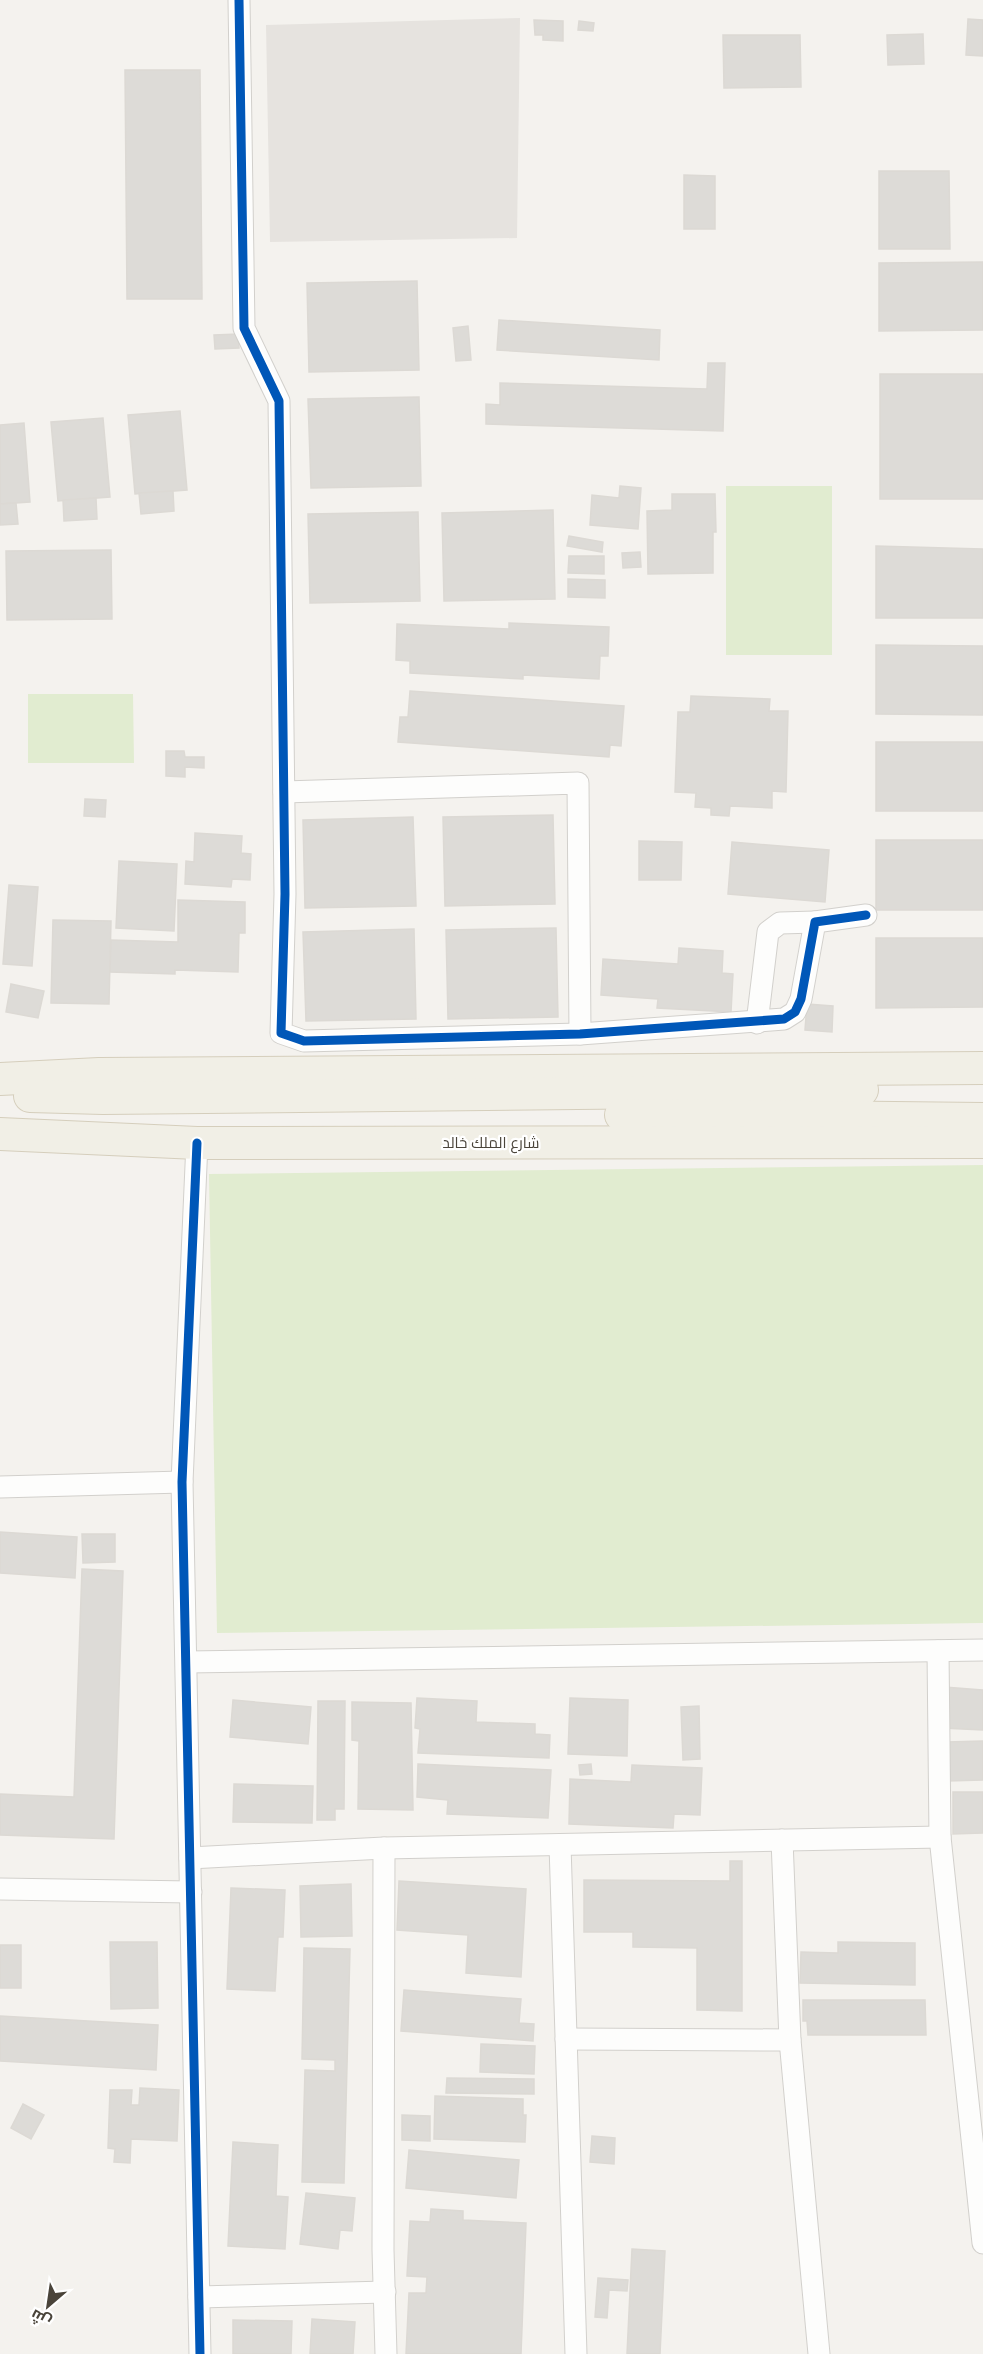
<svg xmlns="http://www.w3.org/2000/svg" width="983" height="2354" font-family="'Fira Sans',Cairo,sans-serif">
	<rect width="100%" height="100%" fill="#f4f2ee"/>
	<g fill="#e1ecd0">
		<rect x="726" y="486" width="106" height="169"/>
		<path d="M28,694H133L134,763H28Z"/>
		<path d="M983,1165V1623L217,1633L209,1174Z"/>
	</g>
	<path fill="#e6e3df" d="M520,18L517,238L270,242L266,25Z"/>
	<g fill="#dddbd7" stroke="#dcd9d4" stroke-width="1.5">
		<path d="M968,19L983,20V56L966,55Z"/>
		<path d="M534,20L563,21V41L543,40V35H535Z"/>
		<path d="M579,21L594,23L593,31L578,30Z"/>
		<path d="M923,34L924,64L888,65L887,35Z"/>
		<path d="M723,35H800L801,87L724,88Z"/>
		<path d="M125,70H200L202,299H127Z"/>
		<path d="M879,171H949L950,249H879Z"/>
		<path d="M684,175L715,176V229H684Z"/>
		<path d="M983,262V330L879,331V263Z"/>
		<path d="M417,281L419,370L309,372L307,283Z"/>
		<path d="M499,320L660,330L659,360L497,350Z"/>
		<path d="M468,326L471,360L456,361L453,328Z"/>
		<path d="M238,334L239,348L215,349L214,335Z"/>
		<path d="M708,363H725L723,431L486,424V404L500,405V383L707,389Z"/>
		<rect x="880" y="374" width="103" height="125"/>
		<path d="M419,397L421,486L311,488L308,399Z"/>
		<path d="M180,411L187,490L135,494L128,415Z"/>
		<path d="M103,418L110,497L58,501L51,422Z"/>
		<path d="M24,423L30,502L0,504V425Z"/>
		<path d="M620,486L641,488L638,529L590,525L592,495L619,498Z"/>
		<path d="M173,491L174,511L141,514L139,493Z"/>
		<path d="M672,494H715L716,532H713V573L648,574L647,511L672,510Z"/>
		<path d="M96,498L97,519L64,521L63,500Z"/>
		<path d="M16,503L18,524L0,525V504Z"/>
		<path d="M553,510L555,599L444,601L442,513Z"/>
		<path d="M418,512L420,601L310,603L308,514Z"/>
		<path d="M569,536L603,542L602,552L567,546Z"/>
		<path d="M876,546L983,549V618H876Z"/>
		<path d="M111,550L112,619L7,620L6,551Z"/>
		<path d="M640,552L641,567L623,568L622,553Z"/>
		<path d="M569,556H604V574L568,573Z"/>
		<path d="M568,579L605,580V598L568,597Z"/>
		<path d="M509,623L609,627L608,656H600L599,679L523,675V679L410,673V661L396,660L397,624L509,629Z"/>
		<path d="M876,645L983,646V715L876,714Z"/>
		<path d="M410,691L624,706L621,746L610,745L609,757L398,742L400,717H408Z"/>
		<path d="M691,696L770,699L769,711H788L786,792L772,791V808L730,806L729,816L711,815V808L695,807L696,793L675,792L678,712H690Z"/>
		<rect x="876" y="742" width="107" height="69"/>
		<path d="M166,751H184L185,757H204V768L185,767V777L166,776Z"/>
		<path d="M85,799L106,800L105,817L84,816Z"/>
		<path d="M553,815L555,904L445,906L443,817Z"/>
		<path d="M413,817L416,906L305,908L303,820Z"/>
		<path d="M195,833L242,836L241,853L251,854L250,880L232,879L231,887L185,884L186,861L194,862Z"/>
		<rect x="876" y="840" width="107" height="70"/>
		<path d="M639,841L682,842L681,880H639Z"/>
		<path d="M732,842L829,850L825,902L728,894Z"/>
		<path d="M119,861L177,864L174,931L116,928Z"/>
		<path d="M9,885L38,887L32,966L3,964Z"/>
		<path d="M178,900L245,902V933H239L238,972L175,970V974L110,972L111,940L178,942Z"/>
		<path d="M53,920L111,921L109,1004L51,1003Z"/>
		<path d="M556,928L558,1017L448,1019L446,930Z"/>
		<path d="M414,929L416,1019L306,1021L303,932Z"/>
		<path d="M876,938H983V1007L876,1008Z"/>
		<path d="M679,948L723,951L722,973L733,974L731,1012L657,1008L658,999L601,995L603,959L678,964Z"/>
		<path d="M11,984L44,991L38,1018L6,1012Z"/>
		<path d="M807,1004L833,1006L832,1032L805,1030Z"/>
		<path d="M0,1532L77,1537L75,1578L0,1573Z"/>
		<path d="M82,1534H115V1562L83,1563Z"/>
		<path d="M82,1569L123,1571L114,1839L0,1835V1794L74,1797Z"/>
		<path d="M944,1687L983,1690V1730L942,1728Z"/>
		<path d="M417,1698L477,1701L476,1722L535,1724V1734L550,1735L549,1758L418,1753L420,1729L415,1728Z"/>
		<path d="M570,1698L628,1700L627,1756L568,1754Z"/>
		<path d="M233,1700L311,1707L308,1744L230,1737Z"/>
		<path d="M318,1701H345L344,1809H335V1820H317Z"/>
		<path d="M352,1702L411,1703L413,1810L358,1809L359,1741L352,1740Z"/>
		<path d="M699,1706L700,1759L683,1760L681,1707Z"/>
		<path d="M983,1741V1780L948,1781L947,1742Z"/>
		<path d="M418,1764L551,1770L548,1818L447,1814L448,1800L417,1797Z"/>
		<path d="M591,1764L592,1774L580,1775L579,1765Z"/>
		<path d="M632,1765L702,1768L700,1815L674,1814L673,1828L569,1824L570,1779L631,1782Z"/>
		<path d="M234,1784L313,1786L312,1823L233,1822Z"/>
		<path d="M953,1792H983V1833L953,1834Z"/>
		<path d="M730,1861H742V2011L697,2010V1948L633,1947V1932H584V1880L730,1881Z"/>
		<path d="M399,1881L526,1889L521,1977L466,1973L468,1935L397,1930Z"/>
		<path d="M351,1884L352,1936L301,1937L300,1886Z"/>
		<path d="M231,1888L285,1890L283,1937H278L275,1991L227,1989Z"/>
		<path d="M110,1942H157L158,2008L111,2009Z"/>
		<path d="M838,1942L915,1943V1985L800,1983L801,1952L838,1953Z"/>
		<rect x="0" y="1945" width="21" height="43"/>
		<path d="M304,1948L350,1949L344,2183L302,2182L305,2070L335,2071V2060L302,2059Z"/>
		<path d="M404,1990L521,1999L519,2023L534,2024L533,2041L401,2031Z"/>
		<path d="M803,2000H925L926,2035H808L807,2021H803Z"/>
		<path d="M0,2016L158,2025L156,2070L0,2061Z"/>
		<path d="M481,2044L535,2046L534,2074L480,2072Z"/>
		<path d="M447,2078L534,2079V2094L446,2093Z"/>
		<path d="M140,2088L179,2090L177,2141L131,2139L130,2163L114,2162L115,2149L108,2148L110,2090H132L131,2105H139Z"/>
		<path d="M435,2096L523,2099V2115H526L525,2142L434,2139Z"/>
		<path d="M23,2104L44,2115L31,2139L11,2128Z"/>
		<path d="M402,2115L430,2116V2141L402,2140Z"/>
		<path d="M592,2136L615,2138L614,2164L590,2162Z"/>
		<path d="M233,2142L278,2145L276,2196L288,2197L285,2249L228,2246Z"/>
		<path d="M409,2150L519,2160L516,2198L406,2188Z"/>
		<path d="M306,2193L355,2198L352,2231L340,2230L338,2249L300,2244Z"/>
		<path d="M431,2209L463,2211V2220L526,2223L521,2354H406L409,2293H426L427,2277L407,2276L410,2221L430,2222Z"/>
		<path d="M632,2249L665,2251L660,2354H627Z"/>
		<path d="M598,2278L628,2280L627,2291L609,2290L607,2318L595,2317Z"/>
		<path d="M312,2319L355,2322L353,2354H310Z"/>
		<path d="M233,2320L292,2321L291,2354H233Z"/>
	</g>
	<g fill="none" stroke-linecap="round" stroke-linejoin="round">
		<defs>
			<g id="street">
				<path d="M239,0L244,328L279,401L285,894L281,1033L304,1041L580,1034L784,1019L795,1012L801,999L815,922L866,915"/>
				<path d="M284,792L578,783L580,1034"/>
				<path d="M757,1023L768,932L780,923L815,922"/>
				<path d="M197,1143L182,1482L200,2354"/>
				<path d="M0,1487L182,1482"/>
				<path d="M938,1651L940,1837L983,2243"/>
				<path d="M187,1662L983,1650"/>
				<path d="M782,1840L790,2040L819,2354"/>
				<path d="M560,1845L576,2354"/>
				<path d="M384,1848L383,2250L386,2354"/>
				<path d="M190,1858L384,1848L940,1837"/>
				<path d="M0,1889L191,1892"/>
				<path d="M566,2039L790,2040"/>
				<path d="M199,2297L385,2292"/>
			</g>
			<g id="primary">
				<path d="M0,1079L99,1074L983,1068"/>
				<path d="M30,1096L103,1098L862,1090"/>
				<path d="M621,1115L983,1119"/>
				<path d="M0,1134L197,1143L983,1142"/>
			</g>
		</defs>
		<use href="#street" stroke="#d2d0cc" stroke-width="23"/>
		<use href="#primary" stroke="#d5cebc" stroke-width="34"/>
		<use href="#street" stroke="#fdfdfc" stroke-width="21"/>
		<use href="#primary" stroke="#f1efe6" stroke-width="32"/>
		<defs>
			<g id="cycleway">
				<path d="M239,0L244,328L279,401L285,894L281,1033L304,1041L580,1034L784,1019L795,1012L801,999L815,922L866,915"/>
				<path d="M197,1143L182,1482L200,2354"/>
			</g>
		</defs>
		<use href="#cycleway" stroke="#fff" stroke-width="13"/>
		<use href="#cycleway" stroke="#0057b8" stroke-width="9"/>
	</g>
	<g text-anchor="middle" stroke-width="4.5" stroke-linejoin="round" paint-order="stroke">
		<g font-size="15" fill="#4a443a" stroke="#fff">
			<text x="491" y="1148">شارع الملك خالد</text>
		</g>
	</g>
	<g transform="translate(48 2306) rotate(209)" stroke="#ffffff" stroke-width="4.5" paint-order="stroke">
	<path d="M0-4.5L10 22L0 15L-10 22Z" fill="#4a443a"/>
	<text y="-9" font-size="16" font-weight="bold" text-anchor="middle" fill="#4a443a">ش</text>
	</g>
</svg>
